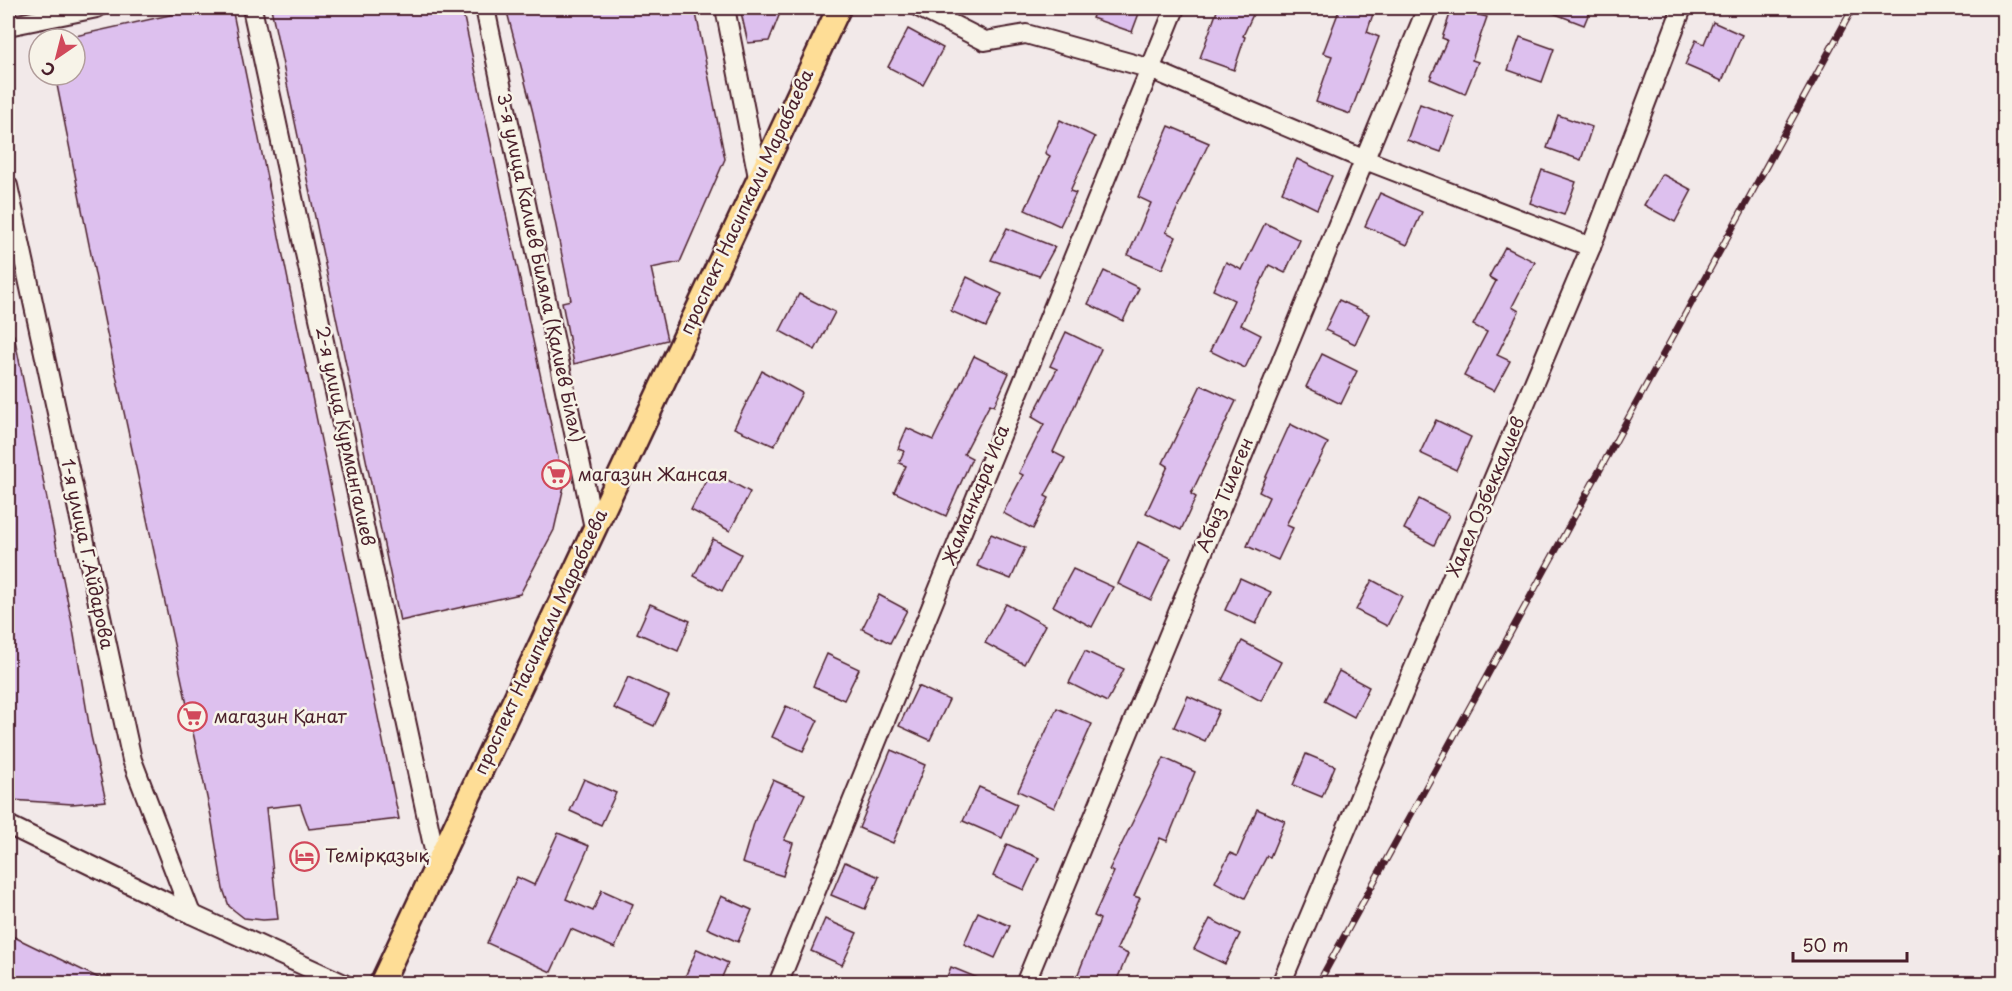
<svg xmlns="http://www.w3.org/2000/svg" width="2012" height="991" font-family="'Playpen Sans',sans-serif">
	<rect width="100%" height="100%" fill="#f2e9e9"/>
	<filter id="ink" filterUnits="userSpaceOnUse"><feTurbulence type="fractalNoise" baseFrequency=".0167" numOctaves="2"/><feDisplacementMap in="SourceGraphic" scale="12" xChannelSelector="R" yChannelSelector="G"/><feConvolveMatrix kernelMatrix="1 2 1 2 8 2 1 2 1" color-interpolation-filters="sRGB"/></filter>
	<g filter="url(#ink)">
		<g fill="#ddc0ee" stroke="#4a1f2b" stroke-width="1.5">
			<path d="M201,8H232L399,819L309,829L300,804L266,808L278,919L263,920L244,918L235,911L229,906L223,889L211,816L105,324L55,75H75V36Z"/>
			<path d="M271,8H462L564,486L554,530L520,594L400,621Z"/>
			<path d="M506,8H695L725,159L680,262L651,268L667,340L574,364L562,302L571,300L533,113Z"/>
			<path d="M740,8H782L769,41L748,43Z"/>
			<path d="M1096,8H1141L1132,32L1092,18Z"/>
			<path d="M1218,8H1256L1243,36L1245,37L1234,70L1200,58Z"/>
			<path d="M1340,8H1375L1367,32L1379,37L1350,114L1316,102L1332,56L1323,53Z"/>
			<path d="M1452,8L1487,17L1472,60L1478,62L1465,94L1430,79L1447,40L1442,38Z"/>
			<path d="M1540,8H1591L1584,25Z"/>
			<path d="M1713,22L1742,35L1722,81L1685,65L1696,40L1704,44Z"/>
			<path d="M908,29L943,48L923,85L888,67Z"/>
			<path d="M1520,37L1554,49L1542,82L1508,70Z"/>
			<path d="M1420,104L1454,117L1441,152L1407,140Z"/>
			<path d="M1558,115L1592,127L1581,160L1547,148Z"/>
			<path d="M1060,120L1095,137L1070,191L1076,193L1060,226L1025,210L1050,156L1045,153Z"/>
			<path d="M1169,126L1209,143L1166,232L1176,237L1162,269L1128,255L1151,203L1138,197Z"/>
			<path d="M1297,159L1332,176L1317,209L1282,192Z"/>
			<path d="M1542,170L1576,182L1564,215L1530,203Z"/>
			<path d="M1662,174L1692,190L1675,222L1644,205Z"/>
			<path d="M1380,193L1422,212L1407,245L1365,226Z"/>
			<path d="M1265,223L1300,240L1285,273L1269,265L1241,325L1261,335L1245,368L1210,351L1234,300L1213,290L1226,262L1242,270Z"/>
			<path d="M1007,228L1055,247L1039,276L991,260Z"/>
			<path d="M1505,247L1535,262L1512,307L1519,311L1497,355L1510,361L1494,391L1464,376L1487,332L1473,325L1496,281L1489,277Z"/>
			<path d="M1104,271L1139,288L1123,321L1088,304Z"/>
			<path d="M967,277L1002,294L986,327L951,311Z"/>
			<path d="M799,294L835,312L815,350L780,331Z"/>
			<path d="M1339,300L1369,314L1355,344L1325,330Z"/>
			<path d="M1066,332L1101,349L1053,452L1065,458L1045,496L1049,498L1033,529L1003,513L1023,475L1019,473L1044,424L1032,417L1057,369L1050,366Z"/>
			<path d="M14,335L72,623L91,736L106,801L72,804L11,800L8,779V336Z"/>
			<path d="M1322,354L1357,371L1341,404L1306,387Z"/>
			<path d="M974,356L1009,373L994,406L990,404L964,454L972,458L946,516L894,492L906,466L899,463L904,451L898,449L907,428L933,440Z"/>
			<path d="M762,371L802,393L774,446L734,428Z"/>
			<path d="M1201,385L1236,401L1191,494L1196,497L1181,530L1146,513L1168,466L1163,463Z"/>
			<path d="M1436,420L1471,437L1456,470L1420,453Z"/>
			<path d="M1290,424L1328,443L1286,525L1293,528L1278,560L1247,546L1269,497L1259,492Z"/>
			<path d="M711,471L750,492L730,531L691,510Z"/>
			<path d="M1419,499L1449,515L1434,545L1404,529Z"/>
			<path d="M991,534L1025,548L1011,579L977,566Z"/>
			<path d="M713,539L741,554L722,591L694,576Z"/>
			<path d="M1138,542L1171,558L1151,600L1118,584Z"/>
			<path d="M1073,569L1113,587L1092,627L1053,606Z"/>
			<path d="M1240,578L1271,592L1256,624L1225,610Z"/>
			<path d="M1372,580L1402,596L1387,626L1356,610Z"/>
			<path d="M879,595L907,610L890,643L862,629Z"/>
			<path d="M650,604L690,621L678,651L637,633Z"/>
			<path d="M1006,604L1045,625L1024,664L985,643Z"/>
			<path d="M1242,641L1281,662L1261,701L1222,680Z"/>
			<path d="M1085,651L1124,669L1107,702L1069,683Z"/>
			<path d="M827,654L859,669L844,700L813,686Z"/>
			<path d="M1339,671L1369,687L1354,717L1324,701Z"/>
			<path d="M628,677L669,696L654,726L614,708Z"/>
			<path d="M918,686L949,700L930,740L899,726Z"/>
			<path d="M1188,696L1219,710L1205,741L1174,727Z"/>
			<path d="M786,706L818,720L803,751L772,737Z"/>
			<path d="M1057,708L1092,724L1054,808L1018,791Z"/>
			<path d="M891,750L925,765L893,843L859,828Z"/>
			<path d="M1306,754L1335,766L1322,797L1293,785Z"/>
			<path d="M1164,758L1195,772L1167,841L1160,838L1134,896L1140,898L1117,949L1128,954L1115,984H1074L1100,919L1094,916L1114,872L1109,870Z"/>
			<path d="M584,779L616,793L601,825L570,811Z"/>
			<path d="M773,780L805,794L784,840L793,843L783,876L742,863L755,820Z"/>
			<path d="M979,787L1017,804L1002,838L963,821Z"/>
			<path d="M1257,809L1285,821L1270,857L1267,856L1245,898L1215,882L1230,853L1237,856Z"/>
			<path d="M558,833L589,846L566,899L593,911L602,890L633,904L615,948L571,929L551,972L487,943L517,877L534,885Z"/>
			<path d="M1007,844L1039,858L1024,890L993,876Z"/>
			<path d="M845,862L879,877L865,909L831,895Z"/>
			<path d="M721,896L752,910L738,942L707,928Z"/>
			<path d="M978,912L1010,926L995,958L964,944Z"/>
			<path d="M825,919L857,933L842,965L811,951Z"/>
			<path d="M1210,919L1240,934L1225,964L1194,949Z"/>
			<path d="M8,934L111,984H8Z"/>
			<path d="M697,949L728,963L719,984H682Z"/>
			<path d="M951,967L990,983V984H944Z"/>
		</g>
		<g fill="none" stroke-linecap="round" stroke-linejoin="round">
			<defs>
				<g id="minor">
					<path d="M252,8L437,864"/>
					<path d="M485,8L594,528"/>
					<path d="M725,8L758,177"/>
					<path d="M920,8L985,41L1026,34L1148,68L1363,159L1591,247"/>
					<path d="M8,26L97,8"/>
					<path d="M8,186L132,760L191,914"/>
					<path d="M8,825L191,914L344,984"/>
					<path d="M778,984L1175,8"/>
					<path d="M1025,984L1427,8"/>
					<path d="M1281,984L1591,247L1682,8"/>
				</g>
				<path id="major" d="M381,984L839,8"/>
			</defs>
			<use href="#minor" stroke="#4a1f2b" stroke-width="22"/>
			<use href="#major" stroke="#4a1f2b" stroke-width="27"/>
			<use href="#minor" stroke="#f7f3e8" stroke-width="18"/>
			<use href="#major" stroke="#fedd96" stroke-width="22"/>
			<defs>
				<path id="rail" d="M1318,984L1853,8"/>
			</defs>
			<use href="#rail" stroke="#4a1f2b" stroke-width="7"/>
			<use href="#rail" stroke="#f7f3e8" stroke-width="4.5" stroke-dasharray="14" stroke-linecap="butt"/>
		</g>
	</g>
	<defs>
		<symbol id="supermarket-ring" viewBox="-11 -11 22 22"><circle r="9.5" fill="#f7f3e8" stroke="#d1495b" stroke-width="1.5"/><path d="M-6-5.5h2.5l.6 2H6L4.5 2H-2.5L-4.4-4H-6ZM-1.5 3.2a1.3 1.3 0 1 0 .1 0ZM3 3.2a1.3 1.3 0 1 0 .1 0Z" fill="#d1495b"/></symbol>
		<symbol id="hotel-ring" viewBox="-11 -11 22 22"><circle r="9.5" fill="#f7f3e8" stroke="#d1495b" stroke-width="1.5"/><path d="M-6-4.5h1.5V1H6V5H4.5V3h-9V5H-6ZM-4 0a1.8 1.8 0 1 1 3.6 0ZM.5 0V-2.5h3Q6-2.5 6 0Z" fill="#d1495b"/></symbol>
	</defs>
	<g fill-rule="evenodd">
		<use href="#supermarket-ring" x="540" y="458" width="33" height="33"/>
		<use href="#supermarket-ring" x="176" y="700" width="33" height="33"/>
		<use href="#hotel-ring" x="288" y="840" width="33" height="33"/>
	</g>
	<g text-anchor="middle" stroke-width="5" stroke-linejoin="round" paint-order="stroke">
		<g font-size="18" fill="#4a1f2b" stroke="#f7f3e8">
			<text transform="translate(747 202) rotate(-65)" y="6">проспект Насипкали Марабаева</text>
			<text transform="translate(540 268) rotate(78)" y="6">3-я улица Калиев Биляла (Қалиев Біләл)</text>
			<text transform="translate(345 436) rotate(78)" y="6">2-я улица Курмангалиев</text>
			<text transform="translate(976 495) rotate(-68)" y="6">Жаманкара Иса</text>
			<text transform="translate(1225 495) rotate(-68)" y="6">Абыз Тилеген</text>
			<text transform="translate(1486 497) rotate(-67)" y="6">Халел Озбеккалиев</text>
			<text transform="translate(87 554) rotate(78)" y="6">1-я улица Г.Айдарова</text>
			<text transform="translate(541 642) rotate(-65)" y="6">проспект Насипкали Марабаева</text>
		</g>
		<g font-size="18" fill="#4a1f2b" stroke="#f7f3e8" text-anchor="start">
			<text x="578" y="481">магазин Жансая</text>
			<text x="214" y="723">магазин Қанат</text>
			<text x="325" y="862">Темірқазық</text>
		</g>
	</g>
	<rect width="2012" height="991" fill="none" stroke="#f7f3e8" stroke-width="30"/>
	<rect x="15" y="15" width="1982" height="961" fill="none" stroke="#4a1f2b" stroke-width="2" filter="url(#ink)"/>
	<g transform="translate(57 57) rotate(215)"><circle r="28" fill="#f7f3e8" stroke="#b29e9c" stroke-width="1.5"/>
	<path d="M0-4.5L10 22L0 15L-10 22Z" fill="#d1495b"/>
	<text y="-9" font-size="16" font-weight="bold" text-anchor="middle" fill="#4a1f2b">С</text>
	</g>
	<path d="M1793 952v9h114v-9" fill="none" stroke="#4a1f2b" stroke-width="3"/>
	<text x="1802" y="952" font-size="18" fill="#4a1f2b" stroke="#f7f3e8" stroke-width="4.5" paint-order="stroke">50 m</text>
</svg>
